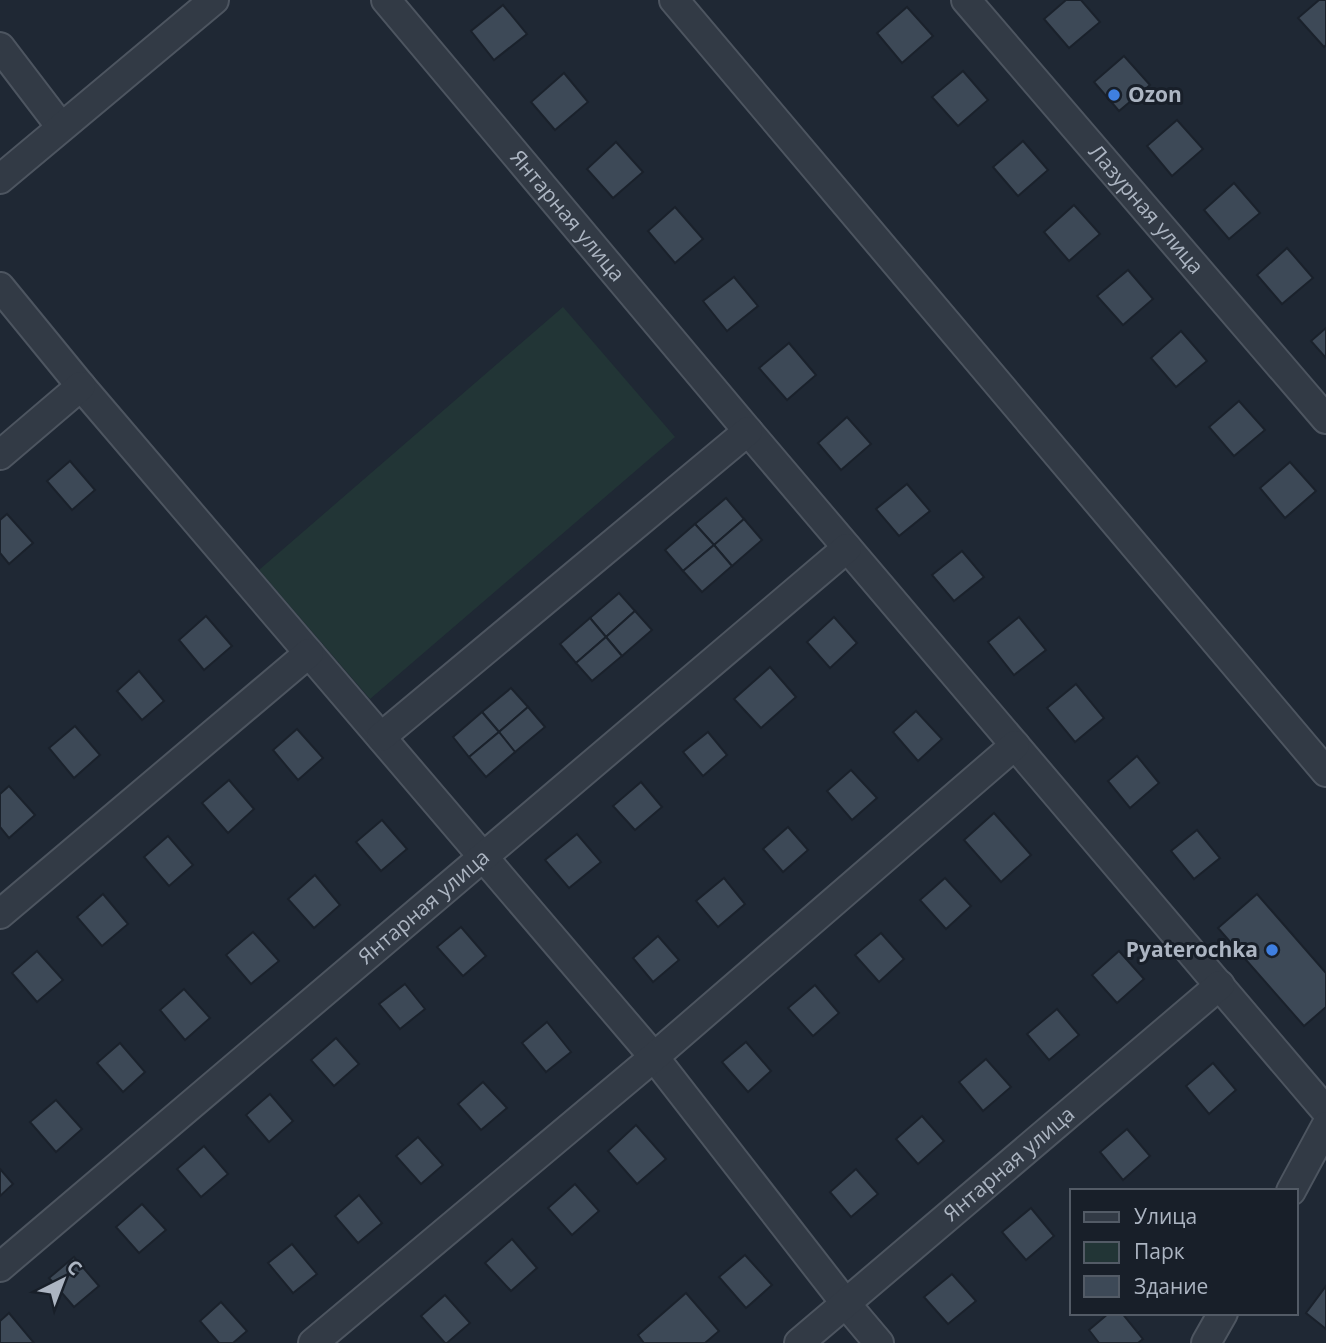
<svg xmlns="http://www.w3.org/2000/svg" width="1326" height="1343" font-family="'Open Sans',sans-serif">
	<rect width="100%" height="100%" fill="#1f2834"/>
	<path fill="#223536" d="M563,307L675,437L370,699L259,570Z"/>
	<g fill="#3d4957" stroke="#1a212b" stroke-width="2">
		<path d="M1066,0H1081L1100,22L1069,48L1044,19Z"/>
		<path d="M1319,0H1326V45L1324,47L1298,18Z"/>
		<path d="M503,5L527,34L494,60L471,31Z"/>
		<path d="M907,7L933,36L902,63L877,33Z"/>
		<path d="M1124,56L1150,85L1119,111L1094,82Z"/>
		<path d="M963,71L988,100L958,126L932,97Z"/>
		<path d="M564,73L588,102L555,130L531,102Z"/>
		<path d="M1177,120L1203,149L1172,176L1147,146Z"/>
		<path d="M1023,141L1048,170L1018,196L993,167Z"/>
		<path d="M616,142L643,172L613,198L587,169Z"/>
		<path d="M1234,183L1260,213L1229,239L1204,210Z"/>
		<path d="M1074,205L1100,234L1069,261L1044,232Z"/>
		<path d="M675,207L703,239L675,263L648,231Z"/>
		<path d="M1287,248L1313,278L1282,304L1257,275Z"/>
		<path d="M1128,270L1153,299L1123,325L1097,296Z"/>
		<path d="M734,277L758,306L727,331L703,301Z"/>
		<path d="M1326,328V358L1311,341Z"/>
		<path d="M1181,331L1207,361L1176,387L1151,358Z"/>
		<path d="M789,343L816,375L787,400L759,368Z"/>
		<path d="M1239,401L1265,430L1234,456L1209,427Z"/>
		<path d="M847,417L871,444L841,470L818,443Z"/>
		<path d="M70,461L95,490L72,510L47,481Z"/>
		<path d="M1290,462L1316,491L1285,518L1260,488Z"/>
		<path d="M907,484L930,511L899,536L876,509Z"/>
		<path d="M726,498L744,519L714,545L695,524Z"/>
		<path d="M7,514L33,543L9,564L0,553V520Z"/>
		<path d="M744,519L762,540L732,566L714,545Z"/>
		<path d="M695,524L714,545L683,571L665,550Z"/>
		<path d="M714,545L732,566L702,592L683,571Z"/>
		<path d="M962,551L984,577L954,601L932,575Z"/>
		<path d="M619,593L635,611L606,637L590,618Z"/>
		<path d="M635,611L652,630L622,656L606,637Z"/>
		<path d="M206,616L232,646L204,670L179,640Z"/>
		<path d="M834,617L857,643L830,668L807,642Z"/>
		<path d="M1019,617L1046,650L1014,675L988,642Z"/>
		<path d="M590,618L606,637L576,663L560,644Z"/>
		<path d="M606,637L622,656L592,681L576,663Z"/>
		<path d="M770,667L796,697L761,728L734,699Z"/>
		<path d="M139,671L164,701L142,720L117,691Z"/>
		<path d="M1076,684L1104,718L1075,742L1047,708Z"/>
		<path d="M511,688L528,707L499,732L482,712Z"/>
		<path d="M528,707L545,727L515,752L499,732Z"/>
		<path d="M916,711L942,739L918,761L893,732Z"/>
		<path d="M482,712L499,732L469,757L453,737Z"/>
		<path d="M75,726L100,755L74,778L49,748Z"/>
		<path d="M297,729L323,758L298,780L273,750Z"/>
		<path d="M499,732L515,752L486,777L469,757Z"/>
		<path d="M708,732L727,755L703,776L683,752Z"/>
		<path d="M1137,756L1159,783L1130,808L1108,781Z"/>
		<path d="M851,770L877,798L852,820L827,791Z"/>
		<path d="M229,780L254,809L228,833L202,803Z"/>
		<path d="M641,782L662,807L635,830L613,806Z"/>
		<path d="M9,786L35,815L9,838L0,827V794Z"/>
		<path d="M994,813L1031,855L1001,882L964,840Z"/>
		<path d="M382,820L407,849L381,871L356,842Z"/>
		<path d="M788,827L808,850L783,872L763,849Z"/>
		<path d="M1197,830L1220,858L1194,879L1171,851Z"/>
		<path d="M577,834L601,862L569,888L545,860Z"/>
		<path d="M168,836L193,865L169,886L144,857Z"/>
		<path d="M315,875L340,905L314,928L288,899Z"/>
		<path d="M724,878L745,904L718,927L696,901Z"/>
		<path d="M945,878L971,906L946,929L920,900Z"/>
		<path d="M103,894L128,924L102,946L77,917Z"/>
		<path d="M1257,894L1326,973V1007L1304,1026L1218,928Z"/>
		<path d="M461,927L486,956L463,976L437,947Z"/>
		<path d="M253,932L279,961L251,984L226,955Z"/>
		<path d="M881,933L904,959L879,982L855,955Z"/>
		<path d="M658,936L679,960L653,982L633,958Z"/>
		<path d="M37,951L63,980L37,1002L12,973Z"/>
		<path d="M1119,951L1144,979L1117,1003L1092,975Z"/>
		<path d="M405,984L425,1009L400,1029L379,1004Z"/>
		<path d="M815,985L839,1013L813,1036L788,1008Z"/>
		<path d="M184,989L210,1018L185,1040L160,1010Z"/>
		<path d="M1057,1009L1079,1035L1049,1060L1027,1034Z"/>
		<path d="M547,1022L571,1052L546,1072L522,1043Z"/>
		<path d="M336,1038L359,1064L334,1086L311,1060Z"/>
		<path d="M746,1042L771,1071L748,1092L722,1062Z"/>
		<path d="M120,1043L145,1072L123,1092L97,1063Z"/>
		<path d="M986,1059L1011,1087L983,1111L959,1082Z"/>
		<path d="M1213,1063L1236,1090L1209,1114L1186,1086Z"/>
		<path d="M483,1082L507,1108L481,1130L458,1104Z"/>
		<path d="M270,1094L293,1121L269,1142L246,1115Z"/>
		<path d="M56,1100L82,1129L56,1152L30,1122Z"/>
		<path d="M922,1116L944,1141L918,1164L896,1139Z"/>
		<path d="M636,1125L666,1159L637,1184L608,1151Z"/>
		<path d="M1127,1129L1150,1156L1123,1180L1100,1152Z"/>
		<path d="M418,1137L443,1165L421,1184L396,1156Z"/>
		<path d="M204,1146L228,1174L201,1197L177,1169Z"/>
		<path d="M0,1169L13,1184L0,1196Z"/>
		<path d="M856,1169L878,1194L851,1217L830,1192Z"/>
		<path d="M575,1184L599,1211L572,1235L548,1208Z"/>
		<path d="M359,1195L382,1223L358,1243L335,1216Z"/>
		<path d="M142,1204L166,1230L139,1253L116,1227Z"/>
		<path d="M1031,1208L1054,1236L1026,1260L1002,1232Z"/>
		<path d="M512,1239L537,1268L511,1291L485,1263Z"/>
		<path d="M292,1244L317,1274L293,1293L268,1263Z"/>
		<path d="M745,1255L772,1285L746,1308L719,1277Z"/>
		<path d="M74,1257L99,1286L74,1307L49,1278Z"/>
		<path d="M952,1274L976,1301L948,1324L924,1297Z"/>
		<path d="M1326,1286V1329L1306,1313Z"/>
		<path d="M686,1293L719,1331L705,1343H644L638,1335Z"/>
		<path d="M445,1295L470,1323L447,1343H445L421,1316Z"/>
		<path d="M221,1302L247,1331L233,1343H219L200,1321Z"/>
		<path d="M9,1313L34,1343H0V1321Z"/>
		<path d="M1109,1313H1122L1143,1339L1138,1343H1099L1089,1330Z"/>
	</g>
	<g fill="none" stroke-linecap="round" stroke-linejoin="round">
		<defs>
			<g id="minor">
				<path id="s1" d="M386,0L748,431L1326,1111"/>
				<path d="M674,0L1326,772"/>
				<path id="s2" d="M966,0L1326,419"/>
				<path d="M0,47L61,127"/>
				<path d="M0,179L214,0"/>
				<path d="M0,287L81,386L654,1057L846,1304L879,1343"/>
				<path d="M0,455L81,386"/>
				<path d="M381,737L748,431"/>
				<path d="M0,914L309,653"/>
				<path d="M1291,1191L1326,1126"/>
				<path id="s3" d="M0,1267L847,548"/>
				<path d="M313,1343L654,1057L1015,745"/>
				<path id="s4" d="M799,1343L1220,985"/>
				<path d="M1206,1343L1223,1313"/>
			</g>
		</defs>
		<use href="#minor" stroke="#4d5560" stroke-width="32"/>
		<use href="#minor" stroke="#323a45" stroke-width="28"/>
	</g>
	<g fill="#3f7fe0" stroke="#181f29" stroke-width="2.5">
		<circle cx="1114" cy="95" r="7"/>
		<circle cx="1272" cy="950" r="7"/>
	</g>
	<g text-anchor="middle" stroke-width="6" stroke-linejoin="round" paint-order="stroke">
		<g font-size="21" font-weight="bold" fill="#acb5c2" stroke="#181f29" text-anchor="start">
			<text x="1128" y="102">Ozon</text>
			<text x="1258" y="957" text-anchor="end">Pyaterochka</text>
		</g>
		<g font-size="21" fill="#acb5c2" stroke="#181f29">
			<text dy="7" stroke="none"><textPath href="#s2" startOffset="276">Лазурная улица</textPath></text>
			<text dy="7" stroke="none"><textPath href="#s1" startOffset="282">Янтарная улица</textPath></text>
			<text dy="7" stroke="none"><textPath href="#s3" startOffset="556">Янтарная улица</textPath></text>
			<text dy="7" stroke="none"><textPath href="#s4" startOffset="276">Янтарная улица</textPath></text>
		</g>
	</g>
	<rect x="1070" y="1189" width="228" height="126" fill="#181f29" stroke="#535b66" stroke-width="2"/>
	<rect x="1084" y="1212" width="35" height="10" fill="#323a45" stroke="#535b66" stroke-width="2"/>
	<text x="1134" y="1224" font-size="21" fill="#acb5c2">Улица</text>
	<rect x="1084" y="1242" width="35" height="21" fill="#223536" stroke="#535b66" stroke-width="2"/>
	<text x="1134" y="1259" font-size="21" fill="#acb5c2">Парк</text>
	<rect x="1084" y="1276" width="35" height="21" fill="#3d4957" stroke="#535b66" stroke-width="2"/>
	<text x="1134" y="1294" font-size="21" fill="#acb5c2">Здание</text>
	<g transform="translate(63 1280) rotate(42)" stroke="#181f29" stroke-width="5" paint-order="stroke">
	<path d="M0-5L12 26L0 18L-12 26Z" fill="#acb5c2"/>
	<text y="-10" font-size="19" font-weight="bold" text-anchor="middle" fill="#acb5c2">С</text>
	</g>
</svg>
